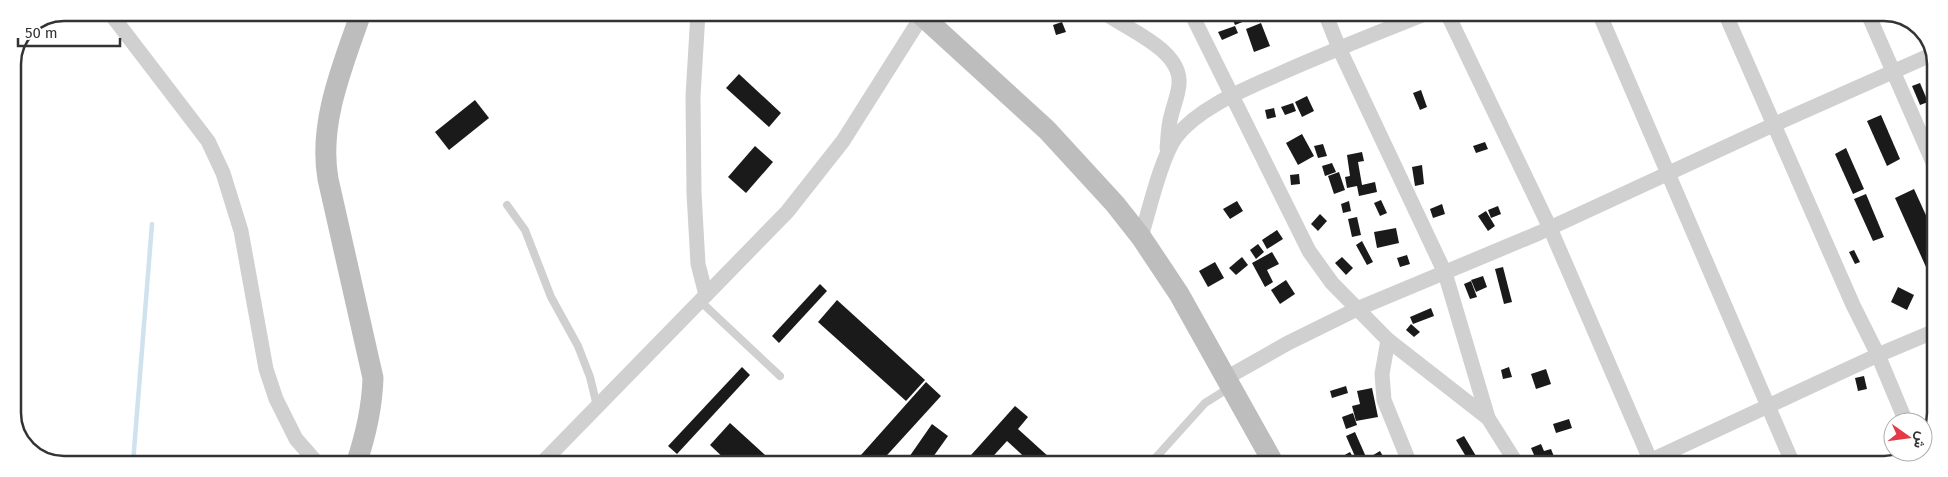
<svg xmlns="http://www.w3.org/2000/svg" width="1948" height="477" font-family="'Fira Sans',Vazirmatn,sans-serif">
	<rect width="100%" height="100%" fill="#fff"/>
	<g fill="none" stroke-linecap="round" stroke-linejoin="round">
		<path stroke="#cfe2ee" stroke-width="4.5" d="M133,463L152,224"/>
	</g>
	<g fill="#1a1a1a">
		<path d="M1128,13H1142L1139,19Z"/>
		<path d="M1230,13H1248L1250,19L1235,25Z"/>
		<path d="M1062,22L1066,32L1056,35L1053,25Z"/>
		<path d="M1261,23L1270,46L1254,52L1246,29Z"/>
		<path d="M1235,26L1238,33L1222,40L1218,32Z"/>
		<path d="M739,74L781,113L769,127L726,88Z"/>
		<path d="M1920,83L1928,102L1920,105L1912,86Z"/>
		<path d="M1421,90L1427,107L1420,110L1413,93Z"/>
		<path d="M1307,96L1314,111L1302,117L1295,102Z"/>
		<path d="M475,100L489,118L449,150L435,132Z"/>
		<path d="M1293,103L1296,111L1285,115L1281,107Z"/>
		<path d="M1274,108L1276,117L1267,119L1265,110Z"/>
		<path d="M1881,115L1900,159L1887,166L1867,121Z"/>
		<path d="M1302,134L1314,156L1298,165L1286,143Z"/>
		<path d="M1485,142L1488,149L1476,153L1473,146Z"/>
		<path d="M1323,144L1327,156L1318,158L1314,146Z"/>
		<path d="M755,146L773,162L746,193L728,177Z"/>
		<path d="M1846,148L1864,189L1853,194L1835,154Z"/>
		<path d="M1362,152L1364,161L1358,162L1362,185L1375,182L1377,192L1359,196L1357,186L1347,188L1345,177L1350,176L1347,155Z"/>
		<path d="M1332,163L1336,172L1325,176L1322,166Z"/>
		<path d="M1422,165L1424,184L1415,186L1412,167Z"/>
		<path d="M1339,172L1345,190L1334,194L1328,176Z"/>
		<path d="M1299,174L1300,184L1291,185L1290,175Z"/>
		<path d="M1914,189L1935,235V263L1926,267L1895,198Z"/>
		<path d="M1866,194L1884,237L1873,241L1854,199Z"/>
		<path d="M1381,200L1387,213L1380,216L1374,203Z"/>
		<path d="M1237,201L1243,211L1230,219L1223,209Z"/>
		<path d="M1349,201L1351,211L1343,213L1341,204Z"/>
		<path d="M1442,204L1445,214L1433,218L1430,209Z"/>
		<path d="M1498,206L1501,214L1491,218L1488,210Z"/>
		<path d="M1486,211L1495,226L1488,231L1478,216Z"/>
		<path d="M1320,214L1327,221L1318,231L1311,224Z"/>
		<path d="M1357,217L1361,235L1352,237L1348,219Z"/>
		<path d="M1396,228L1399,243L1377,248L1374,232Z"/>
		<path d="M1277,230L1283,239L1267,249L1262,240Z"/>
		<path d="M1362,241L1373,262L1367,265L1356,245Z"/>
		<path d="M1258,244L1264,252L1256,259L1250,250Z"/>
		<path d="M1854,250L1860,262L1855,264L1849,252Z"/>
		<path d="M1272,252L1279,264L1267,270L1273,282L1265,287L1252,263Z"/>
		<path d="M1407,255L1410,264L1400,267L1397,258Z"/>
		<path d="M1242,257L1248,265L1236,275L1229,268Z"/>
		<path d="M1342,257L1353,268L1346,275L1335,263Z"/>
		<path d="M1215,262L1224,278L1208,287L1199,271Z"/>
		<path d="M1503,267L1512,302L1504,304L1495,269Z"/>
		<path d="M1483,276L1487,287L1476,292L1471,280Z"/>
		<path d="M1286,280L1295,294L1280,304L1271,290Z"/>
		<path d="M1471,281L1477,297L1470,299L1464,284Z"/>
		<path d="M820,284L827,291L779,343L772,336Z"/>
		<path d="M1898,287L1914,295L1907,310L1891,302Z"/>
		<path d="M837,300L925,380L906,401L818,322Z"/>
		<path d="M1431,308L1434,316L1413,324L1410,317Z"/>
		<path d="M1411,324L1420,332L1414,337L1406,330Z"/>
		<path d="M742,367L750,375L677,454L668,446Z"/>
		<path d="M1509,367L1512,377L1503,379L1501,370Z"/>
		<path d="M1546,369L1551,384L1536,389L1531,374Z"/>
		<path d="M1864,376L1867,389L1858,391L1855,378Z"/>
		<path d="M926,382L941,396L879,464H853Z"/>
		<path d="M1346,386L1348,393L1332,398L1330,391Z"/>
		<path d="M1372,388L1378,417L1356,421L1352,406L1360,404L1357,391Z"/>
		<path d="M1015,406L1028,417L1018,429L1050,458L1044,464H1032L1007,441L986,464H963Z"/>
		<path d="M1353,413L1357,425L1346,429L1342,417Z"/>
		<path d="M1569,419L1572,428L1556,433L1553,424Z"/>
		<path d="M730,423L775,464H730L710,445Z"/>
		<path d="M932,424L948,436L933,457L943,464H913L907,460Z"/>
		<path d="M1355,432L1366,457L1357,461L1346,436Z"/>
		<path d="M1464,436L1476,456L1468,460L1456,440Z"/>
		<path d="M1541,444L1544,451L1551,449L1557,464H1538L1531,448Z"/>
		<path d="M1380,451L1385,460L1379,464H1368L1365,460Z"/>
		<path d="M1350,452L1357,464H1329Z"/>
	</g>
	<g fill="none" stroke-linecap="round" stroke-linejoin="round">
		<g stroke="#d0d0d0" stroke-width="8">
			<path d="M507,205L525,230L551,297L578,346L590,377L597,406"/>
			<path d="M700,301L780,376"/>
			<path d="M994,464L1000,460L1016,464"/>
			<path d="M1150,464L1205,403L1229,388"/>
		</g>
		<g stroke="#d0d0d0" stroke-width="15">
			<path d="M110,13L208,141L223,173L241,231L266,369L276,399L296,439L318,464"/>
			<path d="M698,13L693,96L694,193L698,264L706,295"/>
			<path d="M1105,13C1128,30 1182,50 1179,84C1178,97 1172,109 1170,121C1168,130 1168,139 1167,148"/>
			<path d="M1191,13L1309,251L1332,283L1388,340L1488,418L1517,464"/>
			<path d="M1325,13L1339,48L1445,273L1488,418"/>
			<path d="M1447,13L1550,228L1652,464"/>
			<path d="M1599,13L1793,464"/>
			<path d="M1725,13L1853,305L1878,355L1906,422"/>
			<path d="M1868,14L1935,167"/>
			<path d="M1141,237C1149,211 1161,158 1176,137C1199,107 1246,89 1279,74C1328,52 1377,33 1427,13"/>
			<path d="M1388,340L1382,374L1384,400L1410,464"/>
			<path d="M1226,378L1288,343L1357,309L1539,233L1773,125L1933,54"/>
			<path d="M541,464L787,212L843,141L922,16"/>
			<path d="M1643,464L1878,355L1935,331"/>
		</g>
		<g stroke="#bdbdbd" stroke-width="21">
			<path d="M919,13L1047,130L1115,204L1141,237L1179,294L1274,464"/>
			<path d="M356,464C366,435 372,408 373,378L328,179C318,123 343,65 361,13"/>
		</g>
	</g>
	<path d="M0 0H1948V477H0ZM64 21H1884A43 43 0 0 1 1927 64V413A43 43 0 0 1 1884 456H64A43 43 0 0 1 21 413V64A43 43 0 0 1 64 21Z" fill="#fff" fill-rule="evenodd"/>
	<path fill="none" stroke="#333" stroke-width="2.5" d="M64 21H1884A43 43 0 0 1 1927 64V413A43 43 0 0 1 1884 456H64A43 43 0 0 1 21 413V64A43 43 0 0 1 64 21Z"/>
	<g transform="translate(1908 437) rotate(104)"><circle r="24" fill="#ffffff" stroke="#adadad"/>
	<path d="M0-4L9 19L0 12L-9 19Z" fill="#e63946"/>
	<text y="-8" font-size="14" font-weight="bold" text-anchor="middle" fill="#333333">ش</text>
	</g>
	<path d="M18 38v8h102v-8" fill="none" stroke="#333333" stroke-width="2.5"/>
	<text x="25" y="38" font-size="15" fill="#333333" stroke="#ffffff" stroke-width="4" paint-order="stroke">50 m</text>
</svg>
